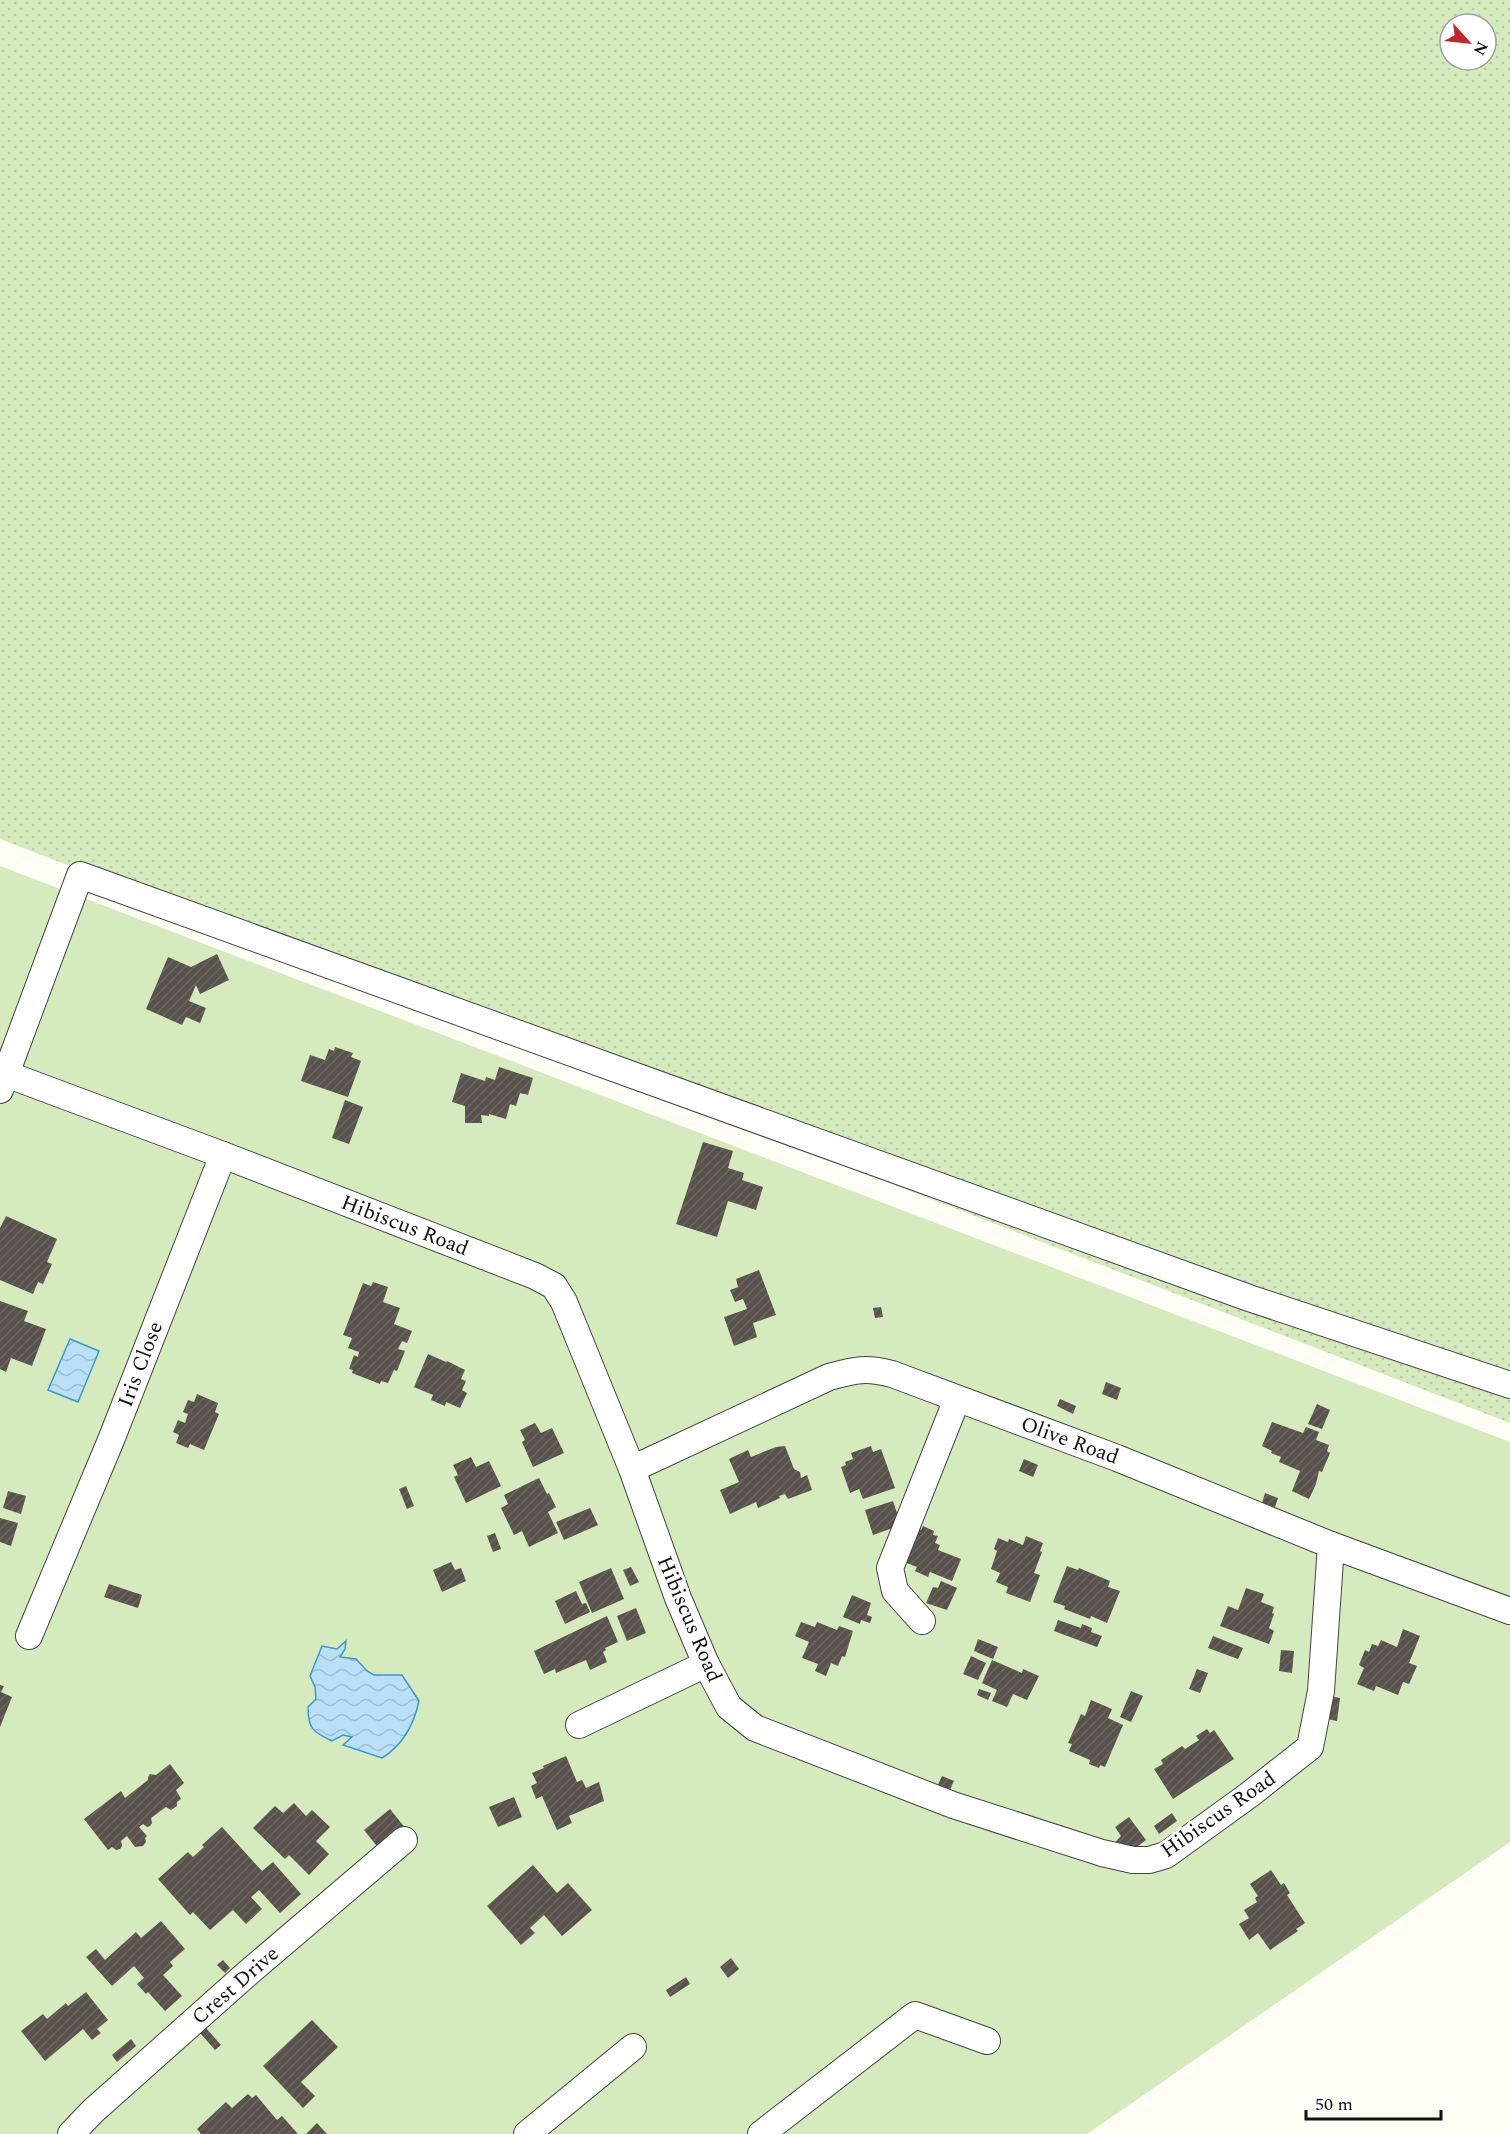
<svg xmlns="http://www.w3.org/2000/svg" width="1510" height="2134" font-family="Spectral,serif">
	<defs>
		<pattern id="grass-dots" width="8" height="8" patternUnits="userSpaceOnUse" patternTransform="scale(1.5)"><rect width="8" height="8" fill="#d5ebbd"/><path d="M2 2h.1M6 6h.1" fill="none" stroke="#b6c8a1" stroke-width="1.8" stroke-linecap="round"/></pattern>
		<pattern id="water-waves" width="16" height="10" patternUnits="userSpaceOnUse" patternTransform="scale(1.5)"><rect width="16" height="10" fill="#b9e0f7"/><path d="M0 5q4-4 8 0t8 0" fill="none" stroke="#9ebfd3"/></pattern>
		<pattern id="building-hatch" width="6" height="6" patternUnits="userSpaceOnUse" patternTransform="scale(1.5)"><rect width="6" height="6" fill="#5a524d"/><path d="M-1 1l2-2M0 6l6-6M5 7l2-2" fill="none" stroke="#6d6662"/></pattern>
	</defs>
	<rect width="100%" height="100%" fill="#fffdf5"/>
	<path fill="url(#grass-dots)" fill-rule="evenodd" d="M0,0H1510V1423L0,839ZM1450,24H1486V60H1450Z"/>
	<path fill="#d5ebbd" d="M0,866L1510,1442V1842L1087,2134H0Z"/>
	<g fill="url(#water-waves)" stroke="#3f96cf" stroke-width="1.5">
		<path d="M70,1339L99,1351L78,1402L48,1390Z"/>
		<path d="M346,1641L345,1649L340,1657L356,1659L367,1671L374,1675H402L419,1701C414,1724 403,1745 382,1758L343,1745L352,1737L343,1735L332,1741C313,1732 308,1729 308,1707L316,1699L315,1687L310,1676L322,1646L337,1649Z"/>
	</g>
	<g fill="url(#building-hatch)">
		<path d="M217,954L229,980L200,994L196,985L189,1001L206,1008L200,1023L186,1017L182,1025L146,1009L168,957L191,967Z"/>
		<path d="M335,1047L353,1053L351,1057L361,1061L348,1097L301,1081L310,1055L325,1060L329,1049L334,1051Z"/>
		<path d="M499,1067L533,1078L528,1095L520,1093L516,1106L510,1104L506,1119L489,1114V1116L481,1115L482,1123H465V1106L452,1102L461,1073L485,1081L486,1077L495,1080Z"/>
		<path d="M345,1100L363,1107L349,1144L332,1138Z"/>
		<path d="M703,1142L733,1151L728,1168L744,1173L742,1180L763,1187L756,1210L728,1201L717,1237L676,1224Z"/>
		<path d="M6,1216L57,1239L47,1262L52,1264L43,1284L38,1282L33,1294L0,1280V1228Z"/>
		<path d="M759,1270L776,1315L753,1323L757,1337L734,1346L724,1317L747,1309L743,1299L735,1302L730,1290L738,1287L736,1279Z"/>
		<path d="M373,1282L388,1287L383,1302L400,1308L394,1324L412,1331L407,1343L402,1341L398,1349L405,1351L397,1371L394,1370L388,1383L381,1381L380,1384L352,1373L353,1370L349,1369L354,1355L358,1357L359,1352L348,1348L352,1338L343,1335L363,1283L371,1286Z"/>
		<path d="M0,1301L28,1311L24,1321L46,1329L32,1366L11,1358L6,1372L0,1369Z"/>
		<path d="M881,1307L883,1317L875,1318L873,1308Z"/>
		<path d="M428,1354L446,1362L447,1361L465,1370L461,1379L466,1381L462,1390L467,1393L460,1408L446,1402L445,1406L431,1400L433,1395L414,1387Z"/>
		<path d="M1106,1382L1121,1388L1117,1400L1102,1394Z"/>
		<path d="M197,1394L218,1403L215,1412L219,1414L204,1450L190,1444L188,1448L176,1443L179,1435L173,1432L178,1420L185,1423L188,1414L183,1412L188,1400L194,1402Z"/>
		<path d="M1060,1399L1076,1406L1073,1414L1057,1406Z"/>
		<path d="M1317,1404L1330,1410L1322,1429L1308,1424Z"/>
		<path d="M1272,1422L1303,1433L1306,1427L1319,1432L1316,1440L1329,1445L1327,1451L1330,1453L1322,1472L1319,1471L1316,1484L1309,1499L1292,1491L1300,1471L1279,1462L1281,1457L1271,1453L1272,1451L1262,1446Z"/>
		<path d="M535,1423L541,1433L552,1428L564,1453L533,1467L522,1442L525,1440L520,1430Z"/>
		<path d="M785,1446L794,1469L800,1472L801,1478L807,1475L812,1490L788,1499L785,1494L779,1496L780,1498L758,1508L756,1502L730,1514L720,1490L739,1482L729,1459L748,1450L751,1457L776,1447Z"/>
		<path d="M871,1446L873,1452L881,1449L895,1488L863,1499L859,1489L850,1493L841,1467L846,1465L845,1462L853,1459L851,1453Z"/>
		<path d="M471,1457L476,1467L489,1461L501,1486L466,1503L454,1477L458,1475L453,1465Z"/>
		<path d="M1024,1459L1038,1465L1033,1477L1019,1471Z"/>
		<path d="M539,1478L547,1494L549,1493L556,1507L548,1512L558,1533L529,1547L522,1531L514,1535L501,1508L508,1504L504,1495Z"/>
		<path d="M406,1486L414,1506L407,1509L399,1489Z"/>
		<path d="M8,1491L26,1496L21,1514L3,1508Z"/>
		<path d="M1265,1493L1278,1498L1275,1507L1262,1503Z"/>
		<path d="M893,1501L901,1525L873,1535L865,1510Z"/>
		<path d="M590,1508L598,1525L564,1540L556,1522Z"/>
		<path d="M0,1518L18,1523L11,1546L0,1542Z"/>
		<path d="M923,1526L934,1531L933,1535L938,1536L935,1543L940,1545L938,1550L961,1559L952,1581L930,1572L928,1577L915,1571L917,1567L904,1562L918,1529L921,1530Z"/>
		<path d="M495,1533L501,1549L493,1552L487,1536Z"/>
		<path d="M1026,1536L1043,1543L1040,1551L1042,1552L1034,1573L1040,1575L1030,1602L1006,1593L1008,1587L996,1582L1000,1573L991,1569L997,1551L994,1549L998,1538L1008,1542L1009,1539L1023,1545Z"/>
		<path d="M451,1562L455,1570L461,1568L466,1581L442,1592L433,1570Z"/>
		<path d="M1067,1566L1078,1570L1079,1568L1098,1576L1110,1581L1108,1587L1120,1591L1107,1623L1091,1616L1090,1619L1064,1609L1065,1606L1053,1602Z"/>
		<path d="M631,1567L639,1582L630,1586L623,1570Z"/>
		<path d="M611,1568L624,1599L592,1613L579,1582Z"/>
		<path d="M941,1581L957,1588L947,1610L926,1603L933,1587L938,1588Z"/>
		<path d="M109,1584L142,1595L138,1608L104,1597Z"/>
		<path d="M1246,1588L1264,1594L1261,1602L1274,1607L1272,1613L1274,1614L1269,1628L1274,1631L1269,1644L1220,1626L1228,1606L1238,1610Z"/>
		<path d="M576,1591L582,1604L586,1603L590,1612L565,1624L555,1601Z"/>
		<path d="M852,1595L871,1603L867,1615L872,1617L870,1623L861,1620L860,1624L843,1617Z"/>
		<path d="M636,1608L646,1633L627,1641L617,1616Z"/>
		<path d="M607,1616L618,1642L605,1648L606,1650L603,1652L607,1662L590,1670L586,1660L556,1673L555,1669L544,1674L534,1651Z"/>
		<path d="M1058,1620L1081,1628L1082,1624L1092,1628L1091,1632L1102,1636L1097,1647L1054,1631Z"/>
		<path d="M801,1622L815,1627L817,1622L837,1630L839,1626L853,1631L845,1657L842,1656L838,1666L831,1663L826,1676L815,1671L818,1664L802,1658L809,1642L795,1636Z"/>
		<path d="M1403,1629L1420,1636L1409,1663L1417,1666L1409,1684L1403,1682L1398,1695L1376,1686L1374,1691L1357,1684L1364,1668L1359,1665L1365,1650L1369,1652L1372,1644L1378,1646L1381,1640L1397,1647Z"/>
		<path d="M1213,1636L1243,1648L1238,1659L1208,1648Z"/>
		<path d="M978,1639L998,1647L993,1659L974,1651Z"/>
		<path d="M1281,1650L1294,1651L1292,1673L1279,1671Z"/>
		<path d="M971,1656L986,1663L978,1680L963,1674Z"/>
		<path d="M992,1660L1022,1673L1023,1669L1039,1676L1027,1700L1013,1694L1007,1707L992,1701L997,1690L982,1683Z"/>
		<path d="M1197,1669L1208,1673L1200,1693L1189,1689Z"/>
		<path d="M0,1685L4,1686L1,1692L12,1697L0,1727Z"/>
		<path d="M979,1689L991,1693L988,1700L977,1695Z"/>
		<path d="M1131,1691L1143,1696L1131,1722L1120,1717Z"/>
		<path d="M1330,1696L1340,1698L1337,1721L1327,1719Z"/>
		<path d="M1091,1700L1112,1709L1108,1718L1123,1725L1105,1767L1100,1765L1099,1768L1089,1764L1090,1760L1069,1751L1072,1744L1068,1743L1081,1714L1085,1716Z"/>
		<path d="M1207,1729L1210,1733L1214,1730L1234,1759L1173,1799L1154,1769L1163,1764L1161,1760L1182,1746L1185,1749L1199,1740L1196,1736Z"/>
		<path d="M566,1756L577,1782L582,1780L586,1788L599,1782L604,1801L569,1816L572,1823L557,1830L542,1796L536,1799L531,1786L537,1783L532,1773L544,1768L543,1766Z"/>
		<path d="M170,1764L184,1783L176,1790L181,1799L177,1802V1806L171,1810L166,1807L151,1818L152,1823L150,1826L147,1827L143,1824L139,1827L147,1836L145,1838L146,1842L143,1846L135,1847L127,1836L121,1841L122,1846L120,1849L116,1850L112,1847L108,1850L84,1819L121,1791L125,1798L148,1780V1777L150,1774L156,1775Z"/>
		<path d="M942,1776L954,1781L949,1792L937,1787Z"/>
		<path d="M514,1797L522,1817L498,1827L489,1807Z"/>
		<path d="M294,1803L306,1816L312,1810L330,1827L316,1841L329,1854L309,1875L289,1855L285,1859L253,1828L275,1806L283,1813Z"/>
		<path d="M390,1809L406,1829L380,1850L364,1830Z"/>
		<path d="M1172,1813L1177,1821L1159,1834L1154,1826Z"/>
		<path d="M1129,1817L1146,1840L1131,1851L1108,1850L1121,1836L1115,1827Z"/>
		<path d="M222,1827L262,1871L273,1862L301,1894L280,1913L259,1890L251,1897L262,1909L246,1924L233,1910L210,1930L193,1912L190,1915L158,1879L188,1852L193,1857L204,1847L202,1845Z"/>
		<path d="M533,1865L557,1893L568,1883L592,1910L562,1936L544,1915L530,1928L535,1933L521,1945L487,1906Z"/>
		<path d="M1271,1870L1281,1885L1284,1883L1290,1893L1287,1895L1305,1923L1296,1929L1298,1931L1270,1950L1258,1933L1249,1940L1239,1924L1249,1918L1244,1910L1257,1902L1255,1898L1258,1896L1250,1884Z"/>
		<path d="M161,1921L185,1949L170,1962L173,1966L163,1975L182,1996L165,2011L148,1992L146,1994L137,1984L144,1978L134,1966L112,1986L86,1957L96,1949L105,1960L136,1932L141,1938Z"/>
		<path d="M731,1958L739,1969L728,1978L720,1967Z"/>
		<path d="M223,1960L230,1968L225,1973L217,1965Z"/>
		<path d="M686,1977L690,1984L670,1997L666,1990Z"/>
		<path d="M86,1992L108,2020L97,2029L101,2033L92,2040L83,2029L45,2061L21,2031L43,2014L47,2019L66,2003L68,2006Z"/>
		<path d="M312,2020L338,2047L301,2082L315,2096L303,2108L263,2066Z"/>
		<path d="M206,2028L221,2045L215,2050L200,2033Z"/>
		<path d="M131,2039L136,2046L117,2062L112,2055Z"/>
		<path d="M248,2094L252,2098L256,2095L277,2120L282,2116L298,2134H201L197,2129L226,2102L232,2108Z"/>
		<path d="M317,2123L327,2134H306Z"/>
	</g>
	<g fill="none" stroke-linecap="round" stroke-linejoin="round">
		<defs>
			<g id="minor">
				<path d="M6,1074L223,1155L535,1276L554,1286L564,1302L632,1469L678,1598L706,1664L729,1707L755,1728L953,1805L1102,1853L1133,1860H1149L1166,1855L1249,1795L1310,1747L1321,1691L1331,1545"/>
				<path d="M0,1090L80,875L1249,1298L1510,1385"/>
				<path d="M632,1469L829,1377C855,1370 865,1367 892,1374L1117,1458L1331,1545L1510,1611"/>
				<path d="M922,1621L895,1591L890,1568L957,1399"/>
				<path d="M29,1636L111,1440L223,1155"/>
				<path d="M579,1725L706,1664"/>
				<path d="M71,2134L93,2111L249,1972L404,1840"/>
				<path d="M527,2134L633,2047"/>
				<path d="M761,2134L915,2015L987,2041"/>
			</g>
		</defs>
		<use href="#minor" stroke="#444" stroke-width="28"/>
		<use href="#minor" stroke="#fff" stroke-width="26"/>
	</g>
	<g text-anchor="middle" stroke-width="6" stroke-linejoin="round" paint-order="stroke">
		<g font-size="21" fill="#111" stroke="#fff">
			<text transform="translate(405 1225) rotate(21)" y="7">Hibiscus Road</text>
			<text transform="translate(140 1364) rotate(-69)" y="7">Iris Close</text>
			<text transform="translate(1070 1440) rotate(20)" y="7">Olive Road</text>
			<text transform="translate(690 1619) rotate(67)" y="7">Hibiscus Road</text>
			<text transform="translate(1218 1814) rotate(-35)" y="7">Hibiscus Road</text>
			<text transform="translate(235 1985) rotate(-41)" y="7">Crest Drive</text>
		</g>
	</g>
	<g transform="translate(1468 42) rotate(117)"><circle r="28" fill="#ffffff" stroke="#a0a0a0" stroke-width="1.5"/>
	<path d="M0-4.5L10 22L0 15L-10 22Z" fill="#c4262e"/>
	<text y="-9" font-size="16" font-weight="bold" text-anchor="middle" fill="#111111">N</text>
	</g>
	<path d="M1306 2110v9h135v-9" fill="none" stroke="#111111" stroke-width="3"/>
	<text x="1315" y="2110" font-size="18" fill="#111111" stroke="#ffffff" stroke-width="4.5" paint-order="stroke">50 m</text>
</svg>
